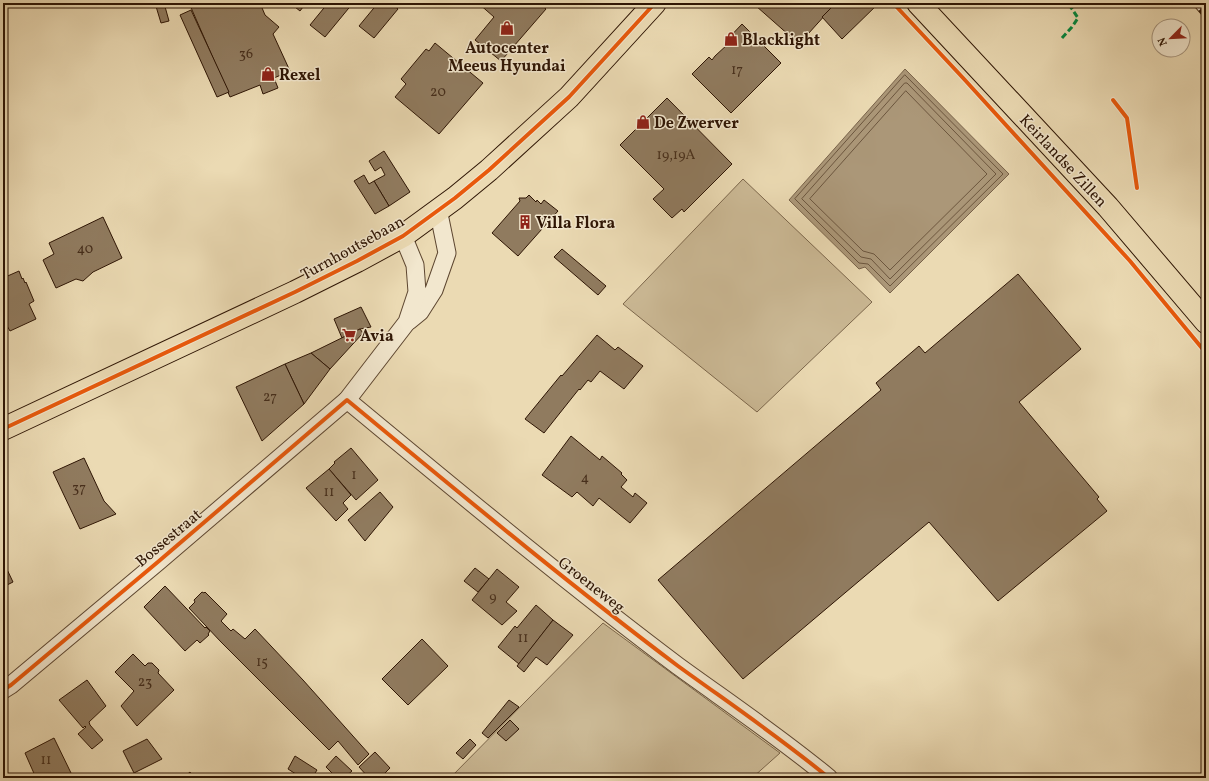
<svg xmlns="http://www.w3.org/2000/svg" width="1209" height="781" font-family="Vollkorn,serif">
	<rect width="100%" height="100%" fill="#ebdab3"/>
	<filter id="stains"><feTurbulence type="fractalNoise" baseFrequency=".005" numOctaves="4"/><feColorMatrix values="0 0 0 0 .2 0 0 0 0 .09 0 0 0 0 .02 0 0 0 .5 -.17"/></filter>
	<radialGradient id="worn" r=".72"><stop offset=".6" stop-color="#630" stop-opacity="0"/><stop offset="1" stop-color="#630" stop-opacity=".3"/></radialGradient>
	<g fill="#cbb995" stroke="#7c674c">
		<path d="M743,179L872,302L757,412L623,304Z"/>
		<path d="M603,623L780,753L752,778H450Z"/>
	</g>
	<path fill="#ab9778" stroke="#79634a" d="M905,69L1009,174L890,293L865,267L859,269L789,200Z"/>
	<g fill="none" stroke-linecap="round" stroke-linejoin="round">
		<g stroke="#6c563e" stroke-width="1">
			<path d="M905,75L1003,174L890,286L868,264L859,263L795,199Z"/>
			<path d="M905,83H907L996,174L890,279L871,259L861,257L802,199Z"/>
			<path d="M906,91L987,174L890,270L874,254L863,251L810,199Z"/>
		</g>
	</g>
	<g fill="#907b5f" stroke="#2e1504">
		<path d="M155,3H164L169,21L161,23Z"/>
		<path d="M189,3H260L265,15L279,27L273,34L290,71L274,78L278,88L263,94L260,85L230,97Z"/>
		<path d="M290,3H306L300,11Z"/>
		<path d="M328,3H353L325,37L310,25Z"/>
		<path d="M378,3H391L398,9L374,38L359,26Z"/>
		<path d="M478,3H539L546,9L501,61L475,40L494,17Z"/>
		<path d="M759,3H836L799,44L756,6Z"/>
		<path d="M836,3H879L842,39L822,17Z"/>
		<path d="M191,10L229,92L217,97L180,15Z"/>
		<path d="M742,24L781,63L731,113L692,74L709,57L712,60L715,56L728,44L725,42Z"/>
		<path d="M435,43L483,83L439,134L395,97L406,84L401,79L426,49L429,51Z"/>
		<path d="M667,98L732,164L684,212L682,209L672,218L653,199L664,189L620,145Z"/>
		<path d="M384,151L410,192L389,206L374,181L385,175L381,167L375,171L369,161Z"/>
		<path d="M364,175L369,184L374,181L389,206L375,214L354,181Z"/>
		<path d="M529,195L536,202L537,200L541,204L544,200L558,211L518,256L492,233L520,201L519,198H526Z"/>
		<path d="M103,217L122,258L93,272L83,281L76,279L56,288L43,260L54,254L49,243Z"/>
		<path d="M562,249L606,286L598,295L554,257Z"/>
		<path d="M19,271L22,279L23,278L25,283L26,282L34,301L29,304L36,319L10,331L6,324L3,325V294L5,293L3,290V278Z"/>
		<path d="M1018,274L1081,349L1019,402L1099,497L1097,499L1107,511L998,601L929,522L743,679L658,580L881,390L876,383L919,346L925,353Z"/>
		<path d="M361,307L371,327L360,329L342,338L334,319Z"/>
		<path d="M360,329L363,333L330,369L311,353Z"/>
		<path d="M597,335L615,350L618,347L643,366L624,389L600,371L591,382L588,380L580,390L579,389L544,433L525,419L561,375L562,376Z"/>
		<path d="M311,353L330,369L304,404L285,364Z"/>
		<path d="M285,364L304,404L262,441L236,387Z"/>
		<path d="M571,436L600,460L602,456L622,473L621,474L627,480L621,487L633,497L635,493L647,503L630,523L599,498L593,506L577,492L572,497L542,475Z"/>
		<path d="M351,448L378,480L356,500L329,469L335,463L334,462Z"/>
		<path d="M84,458L104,501L116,514L80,529L53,472Z"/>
		<path d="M329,469L351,495L343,503L348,509L336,521L306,488Z"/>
		<path d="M380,492L393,507L365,541L348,520Z"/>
		<path d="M3,561L13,582L3,587Z"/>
		<path d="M475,568L489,579L478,592L464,581Z"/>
		<path d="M497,569L519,587L506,602L517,611L502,625L472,600Z"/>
		<path d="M165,586L205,628L206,627L210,631L208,634L209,635L200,643L197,640L185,651L144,607Z"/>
		<path d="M202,592L204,593L205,592L227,614L221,621L231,631L233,629L245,639L255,629L303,680L369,754L358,765L338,741L329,750L221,642L189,608L195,602L194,600Z"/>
		<path d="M536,605L553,620L519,664L498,647L515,626L517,628Z"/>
		<path d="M553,620L573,635L547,665L536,657L524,672L517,666Z"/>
		<path d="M422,639L448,666L408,705L382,679Z"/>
		<path d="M133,654L145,666L148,663H152L159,670L158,673L174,690L137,726L121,706L134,691L115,672Z"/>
		<path d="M87,680L106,706L89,722L90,725L103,740L92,749L78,734L86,727L85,726L83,728L59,700Z"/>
		<path d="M509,700L519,707L488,738L482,733Z"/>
		<path d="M510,720L519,729L506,741L497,733Z"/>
		<path d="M54,738L72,775L67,778H36L25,753Z"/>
		<path d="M147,739L162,759L134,773L123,751Z"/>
		<path d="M470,739L476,745L463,759L456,753Z"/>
		<path d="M375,752L390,768L380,778H369L359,767Z"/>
		<path d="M295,756L317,770L312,778H302L288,769Z"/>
		<path d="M336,756L352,771L344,778H337L326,767Z"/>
		<path d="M190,772L194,778H183Z"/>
	</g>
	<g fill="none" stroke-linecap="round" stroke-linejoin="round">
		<defs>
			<g id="minor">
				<path d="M409,321L420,312L434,290L447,253L438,209"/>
				<path d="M347,400C456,490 565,581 678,666C729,703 781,738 829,778"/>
				<path d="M3,690L11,685L159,561L347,400L407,322L417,292L415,265L403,236"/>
			</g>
			<g id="primary">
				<path d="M918,3L1108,207L1206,322"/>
				<path d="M3,429L295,292L357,261L403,236L455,198L489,170L569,97L655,3"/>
			</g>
		</defs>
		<use href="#minor" stroke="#5d4630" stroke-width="19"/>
		<use href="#primary" stroke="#2e1504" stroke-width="24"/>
		<use href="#minor" stroke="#f2e7ce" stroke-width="17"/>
		<use href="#primary" stroke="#ebdab3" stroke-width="22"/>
		<defs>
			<path id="rail" d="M1194,3L1206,17"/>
		</defs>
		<use href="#rail" stroke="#2e1504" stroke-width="4.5"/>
		<use href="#rail" stroke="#f2e7ce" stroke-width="3" stroke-dasharray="9" stroke-linecap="butt"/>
		<path stroke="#00873e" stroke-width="3" stroke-dasharray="6 3" stroke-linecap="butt" d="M1062,38L1072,27L1078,18L1068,3"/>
		<defs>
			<g id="cycleway">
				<path d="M893,3L964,79L1130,261L1206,353"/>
				<path d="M1113,100L1127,118L1137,188"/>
				<path d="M3,429L295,292L357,261L403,236L455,198L489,170L569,97L655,3"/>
				<path d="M3,690L11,685L159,561L347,400C456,490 565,581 678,666C729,703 781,738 829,778"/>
			</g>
		</defs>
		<use href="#cycleway" stroke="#f2e7ce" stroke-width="6"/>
		<use href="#cycleway" stroke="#e8590c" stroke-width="4"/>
	</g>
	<defs>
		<symbol id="shop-bare" viewBox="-9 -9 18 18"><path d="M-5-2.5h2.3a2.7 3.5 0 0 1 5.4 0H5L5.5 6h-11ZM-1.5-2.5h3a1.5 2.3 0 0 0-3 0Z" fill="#8f2418" stroke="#f2e7ce" stroke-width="2.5" paint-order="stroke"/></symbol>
		<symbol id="building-bare" viewBox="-9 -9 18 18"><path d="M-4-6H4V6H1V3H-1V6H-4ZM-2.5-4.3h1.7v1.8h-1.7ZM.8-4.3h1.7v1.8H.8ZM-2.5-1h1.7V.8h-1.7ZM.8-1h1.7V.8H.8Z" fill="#8f2418" stroke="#f2e7ce" stroke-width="2.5" paint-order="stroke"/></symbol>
		<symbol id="supermarket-bare" viewBox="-9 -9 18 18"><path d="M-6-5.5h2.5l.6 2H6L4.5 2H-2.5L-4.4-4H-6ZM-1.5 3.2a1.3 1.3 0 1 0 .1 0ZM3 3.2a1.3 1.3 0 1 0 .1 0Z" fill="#8f2418" stroke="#f2e7ce" stroke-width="2.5" paint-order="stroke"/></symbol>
	</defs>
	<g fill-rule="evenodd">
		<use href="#shop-bare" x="497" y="18" width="20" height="20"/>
		<use href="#shop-bare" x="721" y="29" width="20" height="20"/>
		<use href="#shop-bare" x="258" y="64" width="20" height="20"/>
		<use href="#shop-bare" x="633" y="112" width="20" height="20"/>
		<use href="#building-bare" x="515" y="212" width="20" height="20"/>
		<use href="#supermarket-bare" x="339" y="325" width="20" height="20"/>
	</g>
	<g text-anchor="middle" stroke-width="3" stroke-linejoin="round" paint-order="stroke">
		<g font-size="14" fill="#462e1b">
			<text x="246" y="58">36</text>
			<text x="737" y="74">17</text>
			<text x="438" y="96">20</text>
			<text x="676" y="159">19,19A</text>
			<text x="85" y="253">40</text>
			<text x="270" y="401">27</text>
			<text x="354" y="479">1</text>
			<text x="585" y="482">4</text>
			<text x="79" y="492">37</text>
			<text x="329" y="496">11</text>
			<text x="493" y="601">9</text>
			<text x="523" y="642">11</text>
			<text x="262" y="666">15</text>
			<text x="145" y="686">23</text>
			<text x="46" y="764">11</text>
		</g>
		<g font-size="16" font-weight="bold" fill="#2e1504" stroke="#f2e7ce" text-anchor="start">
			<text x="742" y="45">Blacklight</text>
			<text x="507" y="53" text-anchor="middle">Autocenter<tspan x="507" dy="18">Meeus Hyundai</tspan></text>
			<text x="279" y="80">Rexel</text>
			<text x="654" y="128">De Zwerver</text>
			<text x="536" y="228">Villa Flora</text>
			<text x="360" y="341">Avia</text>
		</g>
		<g font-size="16" fill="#2e1504" stroke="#f2e7ce">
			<text transform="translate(1064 160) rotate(47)" y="6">Keirlandse Zillen</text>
			<text transform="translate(352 247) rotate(-29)" y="6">Turnhoutsebaan</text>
			<text transform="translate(168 537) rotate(-40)" y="6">Bossestraat</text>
			<text transform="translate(592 584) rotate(38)" y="6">Groeneweg</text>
		</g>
	</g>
	<rect width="1209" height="781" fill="none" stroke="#ebdab3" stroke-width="16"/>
	<rect x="4" y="4" width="1201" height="773" fill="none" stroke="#2e1504" stroke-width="2"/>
	<rect x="8" y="8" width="1193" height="765" fill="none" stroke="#2e1504"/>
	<g transform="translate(1171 38) rotate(246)"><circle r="19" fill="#f2e7ce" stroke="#a4937d"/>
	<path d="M0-3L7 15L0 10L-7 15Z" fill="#8f2418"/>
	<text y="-6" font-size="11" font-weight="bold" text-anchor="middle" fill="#2e1504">N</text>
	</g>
	<rect width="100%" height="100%" filter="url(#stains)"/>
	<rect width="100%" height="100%" fill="url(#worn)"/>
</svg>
